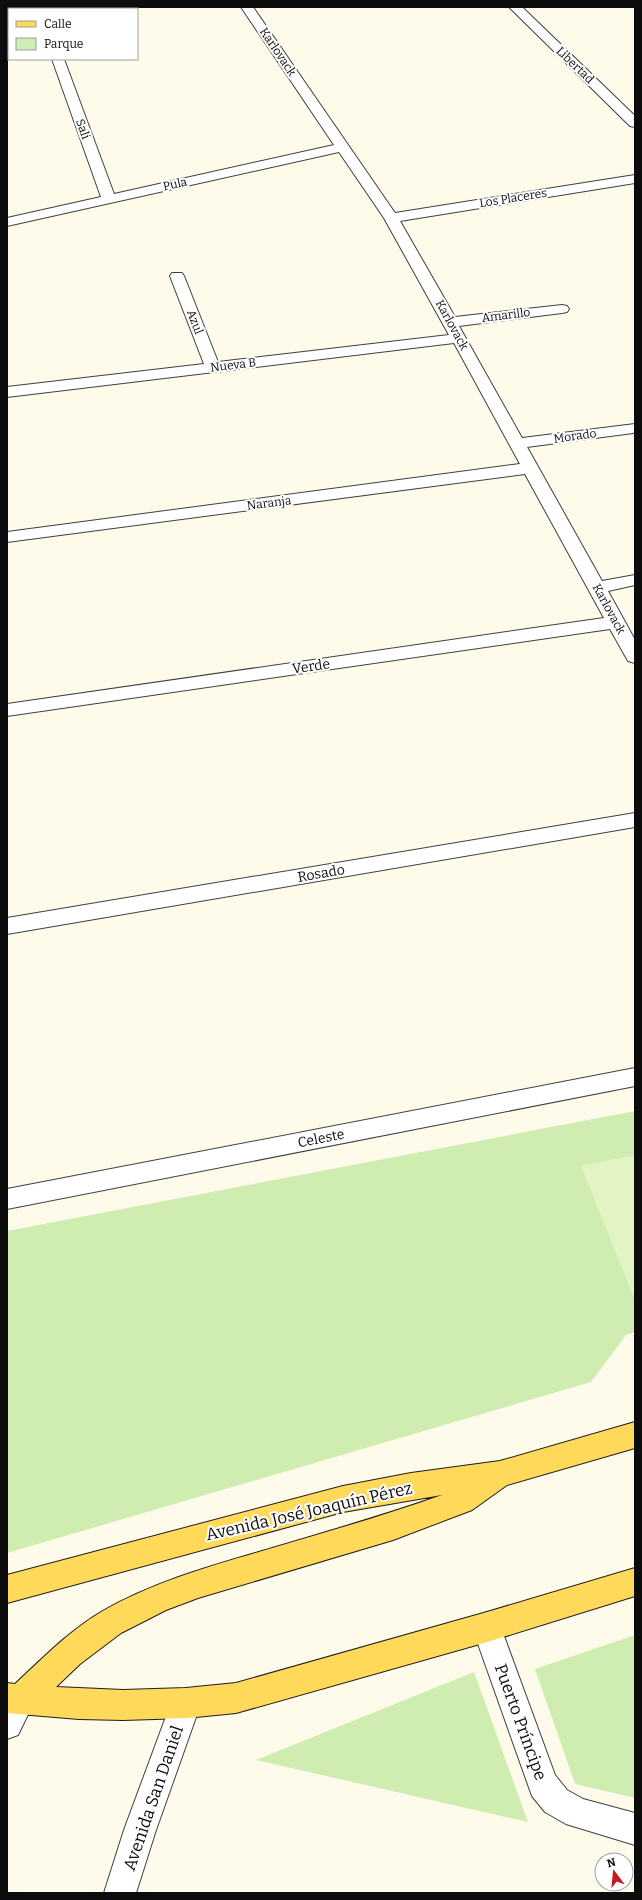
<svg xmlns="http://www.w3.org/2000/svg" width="642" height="1900" font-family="Bitter,serif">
	<rect width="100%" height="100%" fill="#fffbea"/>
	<g fill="#cfecb1">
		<path d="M635,1111V1332L626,1335L591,1382L7,1553V1231Z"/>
		<path d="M635,1635V1798L575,1784L535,1669Z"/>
		<path d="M474,1672L528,1822L256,1760Z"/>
	</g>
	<path fill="#e2f3c4" d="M635,1155V1297L634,1298L581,1166Z"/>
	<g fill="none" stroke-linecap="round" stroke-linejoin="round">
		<defs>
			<g id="minor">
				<path d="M33,7H45L46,9H34Z"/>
				<path d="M241,7H253L395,213L635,175V183L400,221L455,317L562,305L567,306L569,309L567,312L562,313L459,326L522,438L635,424V432L633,433L527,447L602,581L635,575V585L608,591L635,640V663L628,661L610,629L7,716V704L604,618L525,474L7,542V532L520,464L454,343L7,397V387L204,364L170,276L172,273H182L184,276L218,362L449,335L384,218L339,152L7,226V218L101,197L52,59H64L114,194L334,145Z"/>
				<path d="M509,7H522L635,116V127L630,126Z"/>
				<path d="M635,813V827L7,934V918Z"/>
				<path d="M635,1068V1086L7,1209V1189Z"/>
				<path d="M487,1612L497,1617L555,1775L567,1790L583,1799L635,1813V1845L566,1824L545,1812L532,1796L472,1627L477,1617Z"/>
			</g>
			<g id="tertiary">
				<path d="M21,1683L32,1687L36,1698L18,1735L7,1739V1693L10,1687Z"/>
				<path d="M186,1688L197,1692L201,1703L156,1830L136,1893H104L124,1830L171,1703L175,1692Z"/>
			</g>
			<path id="primary" d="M635,1422V1448L507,1485L472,1510L393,1540L198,1598L166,1610L121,1633L80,1664L56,1687L123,1690L186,1688L236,1683L487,1612L635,1568V1596L487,1642L236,1713L186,1718L123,1720L79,1719L7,1713V1683L15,1684C42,1659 69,1631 101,1612C151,1583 207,1567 262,1551C323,1533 383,1516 442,1495L343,1512L7,1603V1575L343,1486L411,1473L500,1461Z"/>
		</defs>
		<use href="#minor" stroke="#3f3f3f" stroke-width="2"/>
		<use href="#tertiary" stroke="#3f3f3f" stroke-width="2"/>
		<use href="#primary" stroke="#1d1d1d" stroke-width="2"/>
		<use href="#minor" fill="#fff" fill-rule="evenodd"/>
		<use href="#tertiary" fill="#fff" fill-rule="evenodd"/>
		<use href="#primary" fill="#ffd95a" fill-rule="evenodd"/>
	</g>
	<g text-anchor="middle" stroke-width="4" stroke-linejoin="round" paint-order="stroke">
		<g font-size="12" fill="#0c0c0c" stroke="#fff">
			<text transform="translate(278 52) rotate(56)" y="4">Karlovack</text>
			<text transform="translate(575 65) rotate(44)" y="4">Libertad</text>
			<text transform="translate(83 129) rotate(70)" y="4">Sali</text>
			<text transform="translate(175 184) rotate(-13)" y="4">Pula</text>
			<text transform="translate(513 198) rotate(-9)" y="4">Los Placeres</text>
			<text transform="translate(506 315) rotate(-7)" y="4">Amarillo</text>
			<text transform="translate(195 322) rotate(69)" y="4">Azul</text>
			<text transform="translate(452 325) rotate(61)" y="4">Karlovack</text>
			<text transform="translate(233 365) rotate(-7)" y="4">Nueva B</text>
			<text transform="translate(575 436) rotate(-8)" y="4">Morado</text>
			<text transform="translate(269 503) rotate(-7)" y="4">Naranja</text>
			<text transform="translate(609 609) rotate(61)" y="4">Karlovack</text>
		</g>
		<g font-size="14" fill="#0c0c0c" stroke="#fff">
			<text transform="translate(311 666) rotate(-8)" y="5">Verde</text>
			<text transform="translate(321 873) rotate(-10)" y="5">Rosado</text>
			<text transform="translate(321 1138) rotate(-11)" y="5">Celeste</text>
		</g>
		<g font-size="17" fill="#0c0c0c" stroke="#fff">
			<text transform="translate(309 1511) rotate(-13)" y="6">Avenida José Joaquín Pérez</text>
			<text transform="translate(521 1722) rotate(70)" y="6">Puerto Príncipe</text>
			<text transform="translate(153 1798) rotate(-71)" y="6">Avenida San Daniel</text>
		</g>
	</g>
	<rect width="642" height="1900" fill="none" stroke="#0c0c0c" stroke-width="16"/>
	<rect x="8" y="8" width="130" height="52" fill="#ffffff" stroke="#9e9e9e"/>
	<rect x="16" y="21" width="20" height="6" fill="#ffd95a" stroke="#9e9e9e"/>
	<text x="44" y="28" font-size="12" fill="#0c0c0c">Calle</text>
	<rect x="16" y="38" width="20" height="12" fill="#cfecb1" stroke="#9e9e9e"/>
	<text x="44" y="48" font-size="12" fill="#0c0c0c">Parque</text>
	<g transform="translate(614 1872) rotate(344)"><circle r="19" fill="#ffffff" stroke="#9e9e9e"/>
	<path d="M0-3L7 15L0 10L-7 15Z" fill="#c51a20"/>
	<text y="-6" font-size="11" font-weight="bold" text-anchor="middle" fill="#0c0c0c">N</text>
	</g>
</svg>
